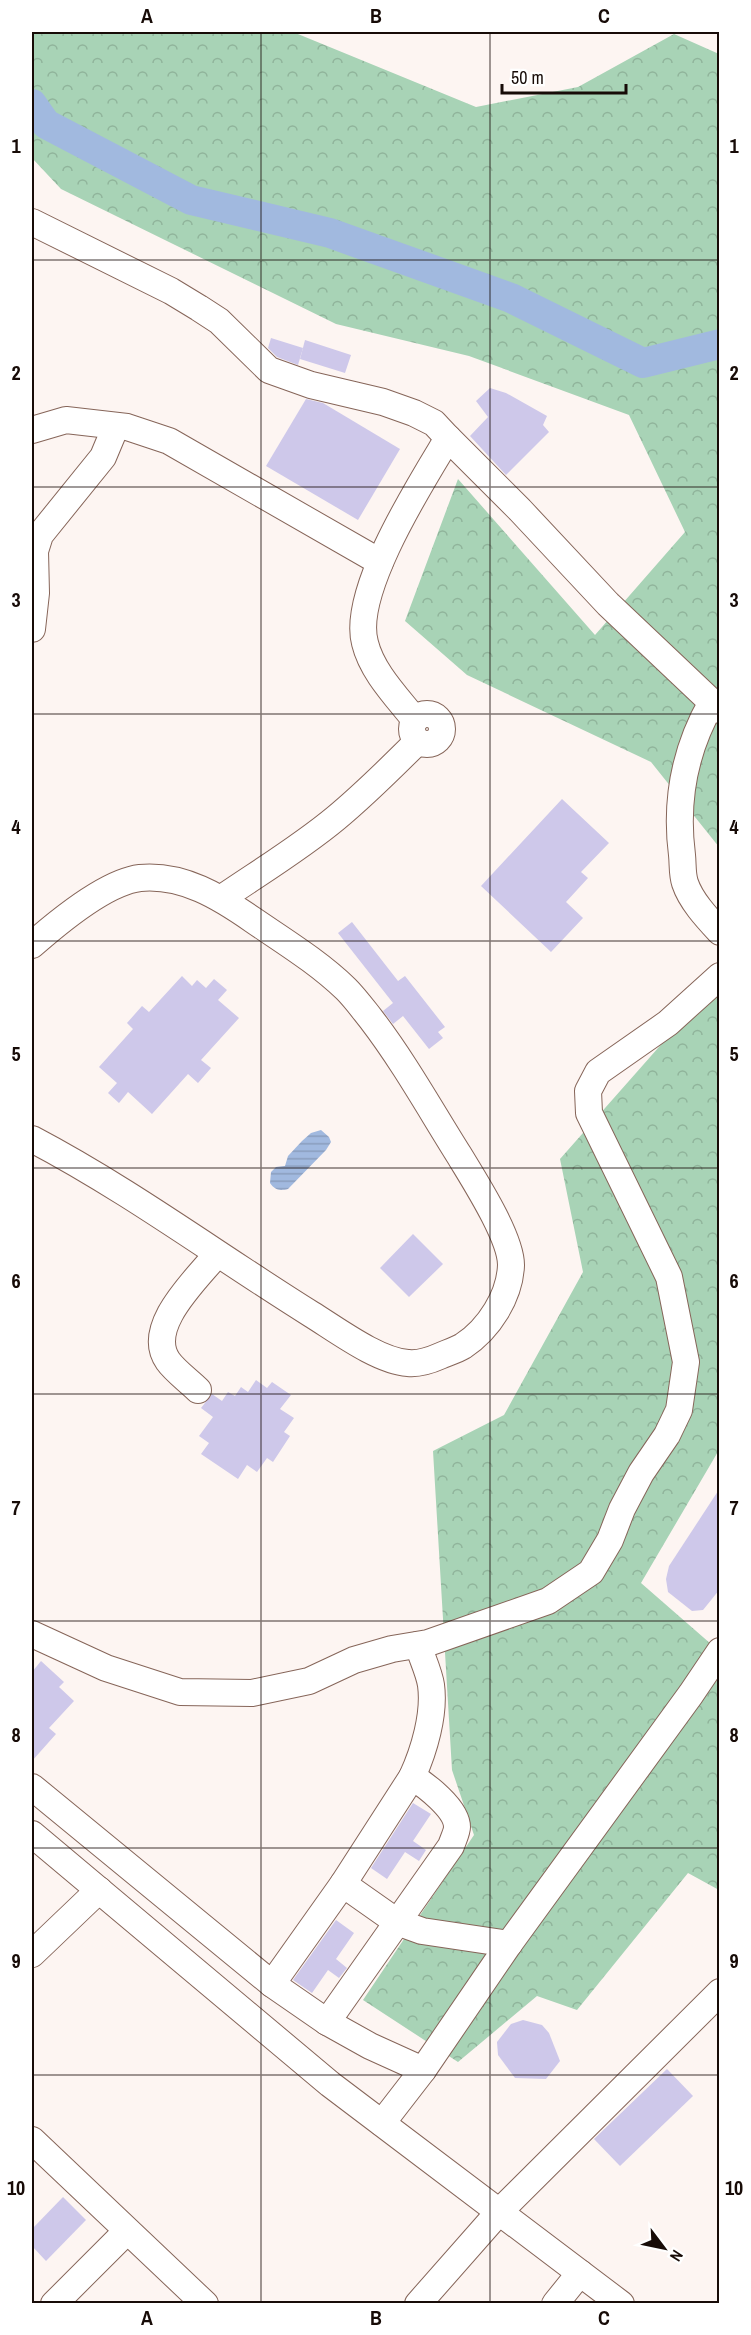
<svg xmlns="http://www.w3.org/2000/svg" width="751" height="2335" font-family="'Archivo Narrow',sans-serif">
	<defs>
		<pattern id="forest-crowns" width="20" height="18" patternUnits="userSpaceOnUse" patternTransform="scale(1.5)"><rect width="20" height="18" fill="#a8d3b6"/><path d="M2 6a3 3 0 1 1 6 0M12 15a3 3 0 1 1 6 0" fill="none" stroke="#90b49b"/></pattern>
		<pattern id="water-rules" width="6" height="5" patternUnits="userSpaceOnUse" patternTransform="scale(1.5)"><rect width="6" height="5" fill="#a1b9df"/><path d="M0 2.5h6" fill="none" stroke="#8a9ebe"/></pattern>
	</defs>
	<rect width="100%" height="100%" fill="#fdf5f2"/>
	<g fill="url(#forest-crowns)">
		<path d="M32,32H293L476,107L578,87L674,34L719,54V847L651,762L467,675L405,621L458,479L595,635L685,532L629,415L469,356L336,324L61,189L32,158Z"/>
		<path d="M719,979V1450L641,1583L719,1651V1890L688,1873L577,2010L537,1996L458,2062L363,2000L474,1835L452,1770L433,1451L504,1415L583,1272L560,1159Z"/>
	</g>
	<path fill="url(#water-rules)" d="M321,1130L329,1137L331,1142L326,1150L288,1189C279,1191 275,1190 270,1183L271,1172L276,1167L285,1166L288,1156L302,1141L311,1133Z"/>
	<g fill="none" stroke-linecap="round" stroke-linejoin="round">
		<path stroke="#a1b9df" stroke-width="30" d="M32,104L46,124L191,200L330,233L511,298L643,363L720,344"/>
	</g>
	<g fill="#cec8ea">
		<path d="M271,338L303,348L298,365L277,357L268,348Z"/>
		<path d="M305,340L351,355L345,373L300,359Z"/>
		<path d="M490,388L506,393L547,416L543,425L549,432L506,475L470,436L488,417L476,401Z"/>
		<path d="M306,399L323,403L400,449L358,520L266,466Z"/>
		<path d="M562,799L609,843L581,872L588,878L566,902L583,918L551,952L481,886Z"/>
		<path d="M352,922L398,981L405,976L445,1027L438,1032L443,1038L429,1049L403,1016L393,1024L383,1011L393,1003L338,933Z"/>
		<path d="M182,976L192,986L197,980L206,988L214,979L227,990L218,1000L239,1018L201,1060L211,1068L198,1083L188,1074L152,1114L128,1092L119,1103L108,1093L117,1083L99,1067L133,1029L127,1023L142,1006L149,1012Z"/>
		<path d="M413,1234L443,1264L409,1297L380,1268Z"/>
		<path d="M256,1380L267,1388L272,1382L291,1395L280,1409L294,1418L284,1432L290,1436L273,1462L267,1458L257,1472L247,1465L238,1479L201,1454L209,1443L199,1436L213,1417L201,1408L212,1394L222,1401L228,1392L235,1396L241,1387L248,1392Z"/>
		<path d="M720,1488V1589L703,1610L692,1611L668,1592L666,1579L669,1566Z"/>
		<path d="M41,1661L64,1682L59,1687L74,1701L49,1728L56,1734L32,1761V1672Z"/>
		<path d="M413,1803L431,1814L413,1841L426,1850L419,1861L405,1852L387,1879L371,1868Z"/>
		<path d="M336,1920L354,1933L336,1959L347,1968L339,1978L328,1970L312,1993L293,1980Z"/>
		<path d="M523,2020L542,2025L549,2033L560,2061L546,2079L515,2078L498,2055L497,2042L511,2024Z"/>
		<path d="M667,2069L693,2096L620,2166L594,2139Z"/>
		<path d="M63,2197L86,2220L46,2261L32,2246V2229Z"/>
	</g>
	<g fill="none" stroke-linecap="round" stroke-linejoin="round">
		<defs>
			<g id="minor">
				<path d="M32,222L171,291L199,308L219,321L269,370L311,385L383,402L414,413L434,423L448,438"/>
				<path d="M32,430L66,420L127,427L169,441L380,562"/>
				<path d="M32,629L36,593L35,551L40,535L103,457L116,426"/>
				<path d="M712,702C685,749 675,801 682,855C683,864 682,874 685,883C691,901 707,918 720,932"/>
				<circle cx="427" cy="729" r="15"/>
				<path d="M415,720C397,697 372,672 365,643C351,592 421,483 448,438L520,510L608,604L720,710"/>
				<path d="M222,898C260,872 300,848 336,818C365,794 391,768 417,742"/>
				<path d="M32,945C57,923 106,882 140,878C183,874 220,897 253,920C285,942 318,962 346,989C355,998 363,1009 371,1019C404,1062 430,1109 459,1155C474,1180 511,1237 511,1265C510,1296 489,1329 463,1346C456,1350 447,1353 440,1356C431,1360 418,1364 408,1363C378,1361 337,1330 311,1314C218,1256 129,1190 32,1139"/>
				<path d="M198,1390C189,1381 175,1371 168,1361C144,1327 197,1279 217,1254"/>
				<path d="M32,1634L106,1668L180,1692L252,1693L309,1681L354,1660L392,1649L428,1643L548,1601L591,1572L610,1540L622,1509L641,1473L667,1435L679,1410L686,1362L669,1277L589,1113L588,1091L598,1072L668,1023L720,976"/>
				<path d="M32,1787L272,1984L327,2022L370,2046L423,2070"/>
				<path d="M32,1834L330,2084L621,2304"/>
				<path d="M343,1884L397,1922L422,1931L509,1944"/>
				<path d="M32,1954L99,1890"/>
				<path d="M272,1984L343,1884L412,1777C424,1751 435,1714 431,1685C429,1672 422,1658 418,1645"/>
				<path d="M327,2022L451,1846C453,1840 457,1832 457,1827C457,1809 426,1785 412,1777"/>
				<path d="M382,2123L423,2070L509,1944L691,1694L720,1651"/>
				<path d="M32,2140L205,2304"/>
				<path d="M54,2304L127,2231"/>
				<path d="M418,2304L499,2212L720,1992"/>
				<path d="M555,2304L580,2273"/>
			</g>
		</defs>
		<use href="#minor" stroke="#866559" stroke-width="28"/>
		<use href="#minor" stroke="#fff" stroke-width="26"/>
	</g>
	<path fill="none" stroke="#170b07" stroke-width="1.5" stroke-opacity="0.55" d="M261,32V2304M490,32V2304M32,260H720M32,487H720M32,714H720M32,941H720M32,1168H720M32,1394H720M32,1621H720M32,1848H720M32,2075H720"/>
	<rect width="751" height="2335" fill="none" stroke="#ffffff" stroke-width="66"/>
	<g transform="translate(664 2248) rotate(122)" stroke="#ffffff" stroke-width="4.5" paint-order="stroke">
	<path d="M0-4.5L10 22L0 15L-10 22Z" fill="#170b07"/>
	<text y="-9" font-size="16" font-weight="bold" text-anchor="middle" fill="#170b07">N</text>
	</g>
	<path d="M502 84v9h124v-9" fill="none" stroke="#170b07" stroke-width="3"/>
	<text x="511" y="84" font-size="18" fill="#170b07" stroke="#ffffff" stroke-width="4.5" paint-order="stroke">50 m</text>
	<rect x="33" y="33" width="685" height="2269" fill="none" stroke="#170b07" stroke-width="2"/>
	<g font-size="20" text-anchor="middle" font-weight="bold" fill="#170b07">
		<text x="147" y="23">A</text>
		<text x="376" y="23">B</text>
		<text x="604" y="23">C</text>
		<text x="16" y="153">1</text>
		<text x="734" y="153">1</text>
		<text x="16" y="380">2</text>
		<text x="734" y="380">2</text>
		<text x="16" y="607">3</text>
		<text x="734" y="607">3</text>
		<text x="16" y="834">4</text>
		<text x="734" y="834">4</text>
		<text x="16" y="1061">5</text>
		<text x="734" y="1061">5</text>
		<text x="16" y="1288">6</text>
		<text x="734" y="1288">6</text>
		<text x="16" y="1515">7</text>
		<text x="734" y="1515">7</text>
		<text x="16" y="1742">8</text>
		<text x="734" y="1742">8</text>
		<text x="16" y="1968">9</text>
		<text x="734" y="1968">9</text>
		<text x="16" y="2195">10</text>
		<text x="734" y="2195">10</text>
		<text x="147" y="2325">A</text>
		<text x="376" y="2325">B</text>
		<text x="604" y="2325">C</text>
	</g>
</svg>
